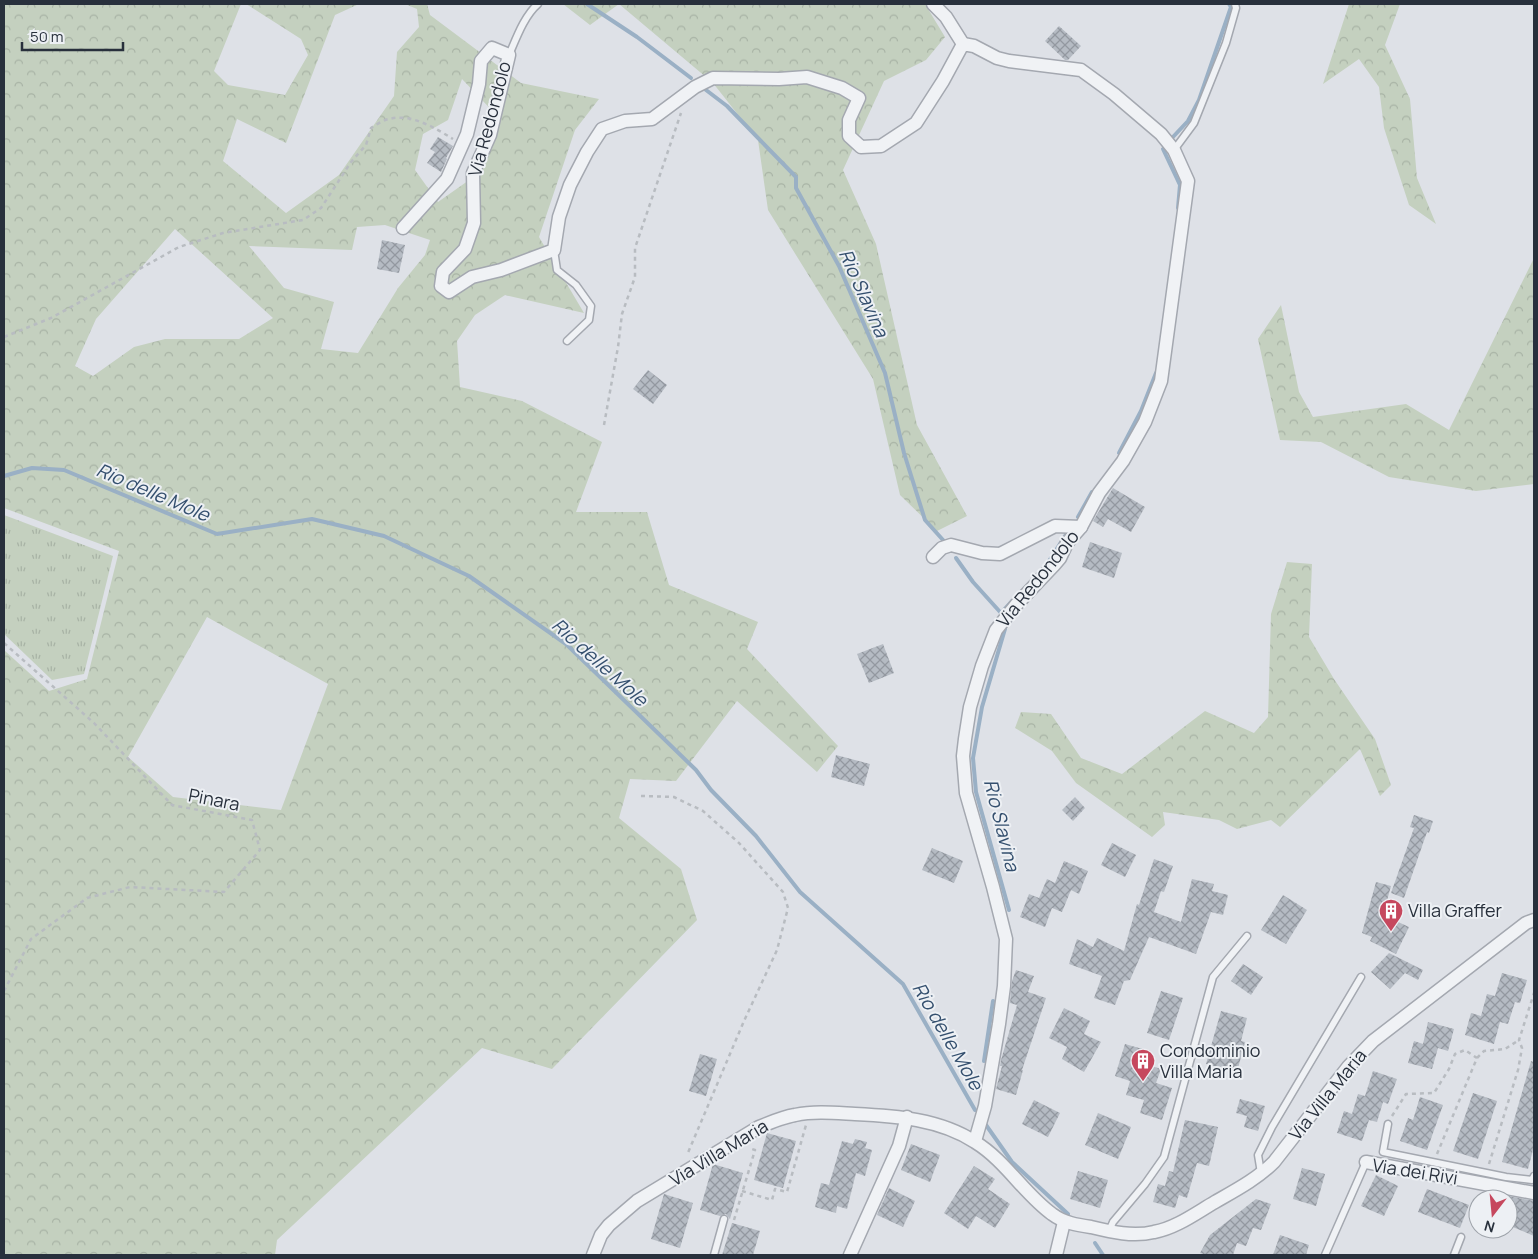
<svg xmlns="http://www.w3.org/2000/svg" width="1538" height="1259" font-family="Manrope,sans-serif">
	<defs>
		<pattern id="grass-tufts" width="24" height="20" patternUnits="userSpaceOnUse" patternTransform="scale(1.25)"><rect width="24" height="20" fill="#c4d0bf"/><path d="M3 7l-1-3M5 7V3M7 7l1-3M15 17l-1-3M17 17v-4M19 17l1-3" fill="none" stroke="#a8b3a5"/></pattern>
		<pattern id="forest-crowns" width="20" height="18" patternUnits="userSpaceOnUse" patternTransform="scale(1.25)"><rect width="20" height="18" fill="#c4d0bf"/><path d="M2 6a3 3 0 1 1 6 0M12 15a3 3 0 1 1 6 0" fill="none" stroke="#a8b3a5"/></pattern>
		<pattern id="building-cross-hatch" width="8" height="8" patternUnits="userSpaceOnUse" patternTransform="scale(1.25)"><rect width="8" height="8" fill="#b5bbc3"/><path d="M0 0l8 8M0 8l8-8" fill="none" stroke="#9398a0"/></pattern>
	</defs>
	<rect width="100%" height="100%" fill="#dee1e7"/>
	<path fill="url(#grass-tufts)" d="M4,515L113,556L84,674L52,680L4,634Z"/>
	<g fill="url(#forest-crowns)" fill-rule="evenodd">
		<path d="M4,4H241L214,71L228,85L285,95L308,55L301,39L246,4H359L335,15L286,143L237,119L223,161L286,213L339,175L394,96L397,52L419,27L417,9L405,4H427L430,15L521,83L599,99L575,130L539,237L584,313L505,295L475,315L457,341L460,387L522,401L602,442L576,512H647L669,585L758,622L747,649L838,746L817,772L737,701L676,781L630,779L619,818L681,869L697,920L552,1069L482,1048L277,1240L275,1255H4V650L49,691L87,679L119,551L4,508ZM462,79L501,120L482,171L438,202L415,170L423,134L448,120ZM385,225L430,240L425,255L398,288L358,353L321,349L334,302L284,288L249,246L352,250L357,227ZM175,229L273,318L239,339H165L134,347L93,376L75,366L96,319ZM207,617L328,684L281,810L173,797L128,757Z"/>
		<path d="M563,4H925L945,37L926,60L884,81L843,170L876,244L917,425L967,516L937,531L900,495L873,379L768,210L758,140L713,83L619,4L590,25Z"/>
		<path d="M1349,4H1400L1385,45L1410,99L1417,178L1436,224L1409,205L1384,128L1379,87L1359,59L1323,84Z"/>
		<path d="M1534,258V484L1476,491L1389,477L1321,442L1280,440L1258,339L1281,305L1299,392L1313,417L1406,404L1449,430Z"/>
		<path d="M1287,562L1312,564L1309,637L1334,679L1375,739L1391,785L1380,796L1360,749L1280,827L1271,820L1237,829L1219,820L1163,812L1165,825L1152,837L1076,783L1052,751L1015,728L1021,712L1051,714L1081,758L1122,774L1205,711L1254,733L1268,717L1271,614Z"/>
	</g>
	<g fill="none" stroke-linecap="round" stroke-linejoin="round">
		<g stroke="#9ab0c5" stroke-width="4">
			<path d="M587,4L637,37L691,78"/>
			<path d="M706,90L727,106L796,177V188L839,266L885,373L904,453L925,520L943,540"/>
			<path d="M1172,138L1188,121L1199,100L1231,7L1229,4"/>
			<path d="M1163,149L1180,185L1178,208"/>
			<path d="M1119,453L1141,411L1156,373"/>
			<path d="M4,476L32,468L64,470L217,534L312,519L384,536L469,576L566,644L696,770L711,790L756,836L800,892L903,984L975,1110"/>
			<path d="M1078,517L1092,492"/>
			<path d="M956,558L973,582L1001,613L1012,601"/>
			<path d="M1049,561L1065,536L1069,531"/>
			<path d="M1005,629L982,707L973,758L976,792L1009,910"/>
			<path d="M984,1061L993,1001"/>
			<path d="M986,1125L1012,1162L1068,1214"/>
			<path d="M1095,1243L1103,1255"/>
		</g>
	</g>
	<g fill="url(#building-cross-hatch)">
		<path d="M1059,26L1081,46L1068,60H1065L1045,41Z"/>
		<path d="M438,137L453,146L446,158L447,159L441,172L427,163L435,152L430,149Z"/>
		<path d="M382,240L405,245L399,273L377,269Z"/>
		<path d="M648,370L667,385L653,404L633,389Z"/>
		<path d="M1113,488L1145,507L1131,532L1108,519L1103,527L1093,521Z"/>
		<path d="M1090,542L1122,553L1114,578L1082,567Z"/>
		<path d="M883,644L894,673L869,683L857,654Z"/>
		<path d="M836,755L870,764L864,786L831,777Z"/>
		<path d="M1075,797L1085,808L1073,821L1062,810Z"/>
		<path d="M1414,815L1433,821L1429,833L1427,832L1404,898L1391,893L1414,828L1410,827Z"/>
		<path d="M1112,843L1136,855L1125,877L1101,865Z"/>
		<path d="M932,848L963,861L954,883L922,870Z"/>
		<path d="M1154,859L1173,866L1164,892L1161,891L1154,912L1181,922L1192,879L1214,884L1212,891L1228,895L1223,915L1211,912L1196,954L1149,937L1130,980L1124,981L1115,1005L1094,998L1102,976L1069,964L1077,939L1093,947L1097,938L1124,951L1137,904L1139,905Z"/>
		<path d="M1064,861L1088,871L1079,894L1071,890L1062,912L1052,908L1045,927L1020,917L1029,894L1039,898L1047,879L1055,883Z"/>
		<path d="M1376,882L1391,886L1383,915L1409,927L1396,954L1370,941L1372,937L1362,933Z"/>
		<path d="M1283,895L1307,910L1286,944L1261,930Z"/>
		<path d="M1389,953L1423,970L1418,980L1405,973L1390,989L1371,972Z"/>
		<path d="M1243,964L1263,977L1251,995L1231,981Z"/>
		<path d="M1016,970L1034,976L1028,992L1046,998L1022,1070H1023L1016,1095L996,1089L1002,1066H1000L1001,1060L1017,1005L1010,1003L1012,981Z"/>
		<path d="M1502,973L1527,980L1520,1003L1515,1002L1508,1024L1500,1022L1494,1044L1465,1035L1471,1013L1481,1016L1487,994L1495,996Z"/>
		<path d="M1161,991L1183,998L1169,1040L1147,1033Z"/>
		<path d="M1064,1008L1090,1021L1084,1034L1101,1042L1084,1072L1062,1059L1067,1047L1049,1038Z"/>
		<path d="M1221,1011L1247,1018L1241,1041L1245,1042L1237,1072L1206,1064Z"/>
		<path d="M1428,1022L1454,1029L1448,1051L1438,1048L1432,1069L1408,1063L1414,1041L1423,1044Z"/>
		<path d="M1125,1044L1146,1050L1142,1063L1161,1069L1156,1083L1172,1088L1162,1120L1140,1113L1144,1100L1126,1095L1130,1081L1115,1076Z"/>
		<path d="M700,1054L717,1059L706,1096L689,1091Z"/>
		<path d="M1531,1061L1534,1062V1146L1528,1169L1502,1162Z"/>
		<path d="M1373,1071L1397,1079L1388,1104L1383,1102L1377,1122L1369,1120L1362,1141L1337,1133L1344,1111L1352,1114L1358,1094L1365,1096Z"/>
		<path d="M1473,1093L1497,1101L1478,1159L1453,1151Z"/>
		<path d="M1420,1097L1443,1105L1427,1150L1400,1141L1408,1118L1413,1120Z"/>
		<path d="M1240,1099L1265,1106L1258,1131L1244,1127L1247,1116L1236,1113Z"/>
		<path d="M1034,1100L1060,1113L1048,1137L1022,1124Z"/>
		<path d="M1098,1113L1131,1127L1118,1159L1085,1145Z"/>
		<path d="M1185,1120L1218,1127L1209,1166L1197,1163L1187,1198L1179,1195L1175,1208L1153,1202L1158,1184L1165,1186L1169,1171L1173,1172Z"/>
		<path d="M767,1133L796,1141L783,1188L754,1180Z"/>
		<path d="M855,1139L867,1142L865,1148L872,1150L865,1176L856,1173L847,1209L837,1206L836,1213L815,1207L821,1183L829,1185L842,1141L853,1144Z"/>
		<path d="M911,1144L940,1155L930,1182L901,1170Z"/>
		<path d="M713,1164L743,1173L730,1219L726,1214L720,1216L700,1210Z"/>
		<path d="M974,1166L995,1179L988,1189L1010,1204L995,1228L976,1216L968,1229L944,1213Z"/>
		<path d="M1302,1168L1325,1174L1316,1206L1293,1199Z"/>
		<path d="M1078,1171L1108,1180L1100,1208L1070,1199Z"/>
		<path d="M1376,1175L1398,1186L1384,1216L1361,1206Z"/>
		<path d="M889,1188L915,1201L903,1227L877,1215Z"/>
		<path d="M1427,1189L1469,1205L1460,1228L1418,1212Z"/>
		<path d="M664,1194L693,1203L680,1248L651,1239Z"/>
		<path d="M1508,1196L1534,1201V1236L1508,1225Z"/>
		<path d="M1256,1199L1271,1204L1261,1230L1253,1228L1246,1246L1237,1243L1233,1255H1207L1200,1253L1210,1235Z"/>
		<path d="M732,1223L760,1231L753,1255H722Z"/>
		<path d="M1280,1235L1309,1245L1306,1255H1273Z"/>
	</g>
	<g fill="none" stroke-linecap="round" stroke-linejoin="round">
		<defs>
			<g id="lane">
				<path d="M509,55C516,39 524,16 538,4"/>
				<path d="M1174,150L1194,123L1226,43L1236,8L1235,4"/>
				<path d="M554,250L557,270L576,285L591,306L589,320L567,341"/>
				<path d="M1388,1124L1383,1152L1506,1177L1532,1180L1534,1176"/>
				<path d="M1261,1173L1258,1155L1272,1127L1361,977"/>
				<path d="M1109,1231L1113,1222L1145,1184L1164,1157L1213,977L1247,936"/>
				<path d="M714,1255L724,1219"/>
				<path d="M1325,1255L1366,1162"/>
				<path d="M1454,1255L1461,1237"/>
			</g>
			<g id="street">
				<path d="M933,4L946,17L963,44"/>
				<path d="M403,228L447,179L467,134L479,84L481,61L492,48L509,55L490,135L473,173L474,223L465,249L443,272L441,286L449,292L472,277L501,270L554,250L559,217L570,185L587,152L602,129L625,121L652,119L695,87L713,78L779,79L807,77L842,88L859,98L849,120V136L861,147L881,146L916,123L943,81L963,44L974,46L997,58L1009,61L1081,70L1114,94L1161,134L1174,150L1188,181L1161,381L1145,422L1123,461L1099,493L1081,527L1067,543L1060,558L1054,565L1016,605L996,630L982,666L970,707L965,739L963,756L966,793L993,887L1006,939L1004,986L999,1024L985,1106L975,1141"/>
				<path d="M933,557L942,548L951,545L982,553L1000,554L1055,526L1081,527"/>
				<path d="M1366,1162L1534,1193"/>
				<path d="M593,1255L601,1235L609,1225L637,1201L759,1127C771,1122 783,1117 795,1115C815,1111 835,1113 855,1114C896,1116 940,1119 975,1142C1006,1161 1024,1194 1052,1214C1064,1223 1077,1225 1091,1227C1112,1232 1133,1237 1154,1232C1176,1228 1196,1213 1215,1202C1236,1190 1257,1179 1274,1162L1348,1067L1373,1041L1526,923L1534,920"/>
				<path d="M850,1255L899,1146L907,1117"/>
				<path d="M1056,1255L1064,1222"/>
			</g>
		</defs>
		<use href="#lane" stroke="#a4a8b0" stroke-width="9"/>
		<use href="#street" stroke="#a4a8b0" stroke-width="15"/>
		<g stroke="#b8bcc1" stroke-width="2.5" stroke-dasharray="4 4" stroke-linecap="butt">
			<path d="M4,337L51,318L179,247L223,233L303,220L321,208L351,162L366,145L371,128C376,125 383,120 389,119C411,113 435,128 453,139"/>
			<path d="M604,425L618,347L622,314L635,277V248L681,113"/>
			<path d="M4,643L94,723L172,805L252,820L260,850L224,892L130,887L87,898L31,939L4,991"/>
			<path d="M641,796L674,797L703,811L739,843L783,892L788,908L777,950L744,1021L687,1155"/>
			<path d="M1392,1116L1406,1094L1434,1093L1449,1069L1455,1054L1465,1050L1477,1058"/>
			<path d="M1437,1154L1477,1058L1484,1051L1505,1049L1519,1040"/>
			<path d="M1489,1164L1518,1070L1522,1048L1519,1040L1534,993"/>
			<path d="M742,1191L772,1200L775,1189L787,1192L806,1125"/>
			<path d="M734,1220L755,1150L752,1149V1146"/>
		</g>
		<use href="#lane" stroke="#f0f2f5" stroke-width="6"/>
		<use href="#street" stroke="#f0f2f5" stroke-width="12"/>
	</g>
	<defs>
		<symbol id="building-pin" viewBox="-11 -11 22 30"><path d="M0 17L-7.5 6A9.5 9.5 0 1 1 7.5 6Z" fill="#c6485e" stroke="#edf0f4"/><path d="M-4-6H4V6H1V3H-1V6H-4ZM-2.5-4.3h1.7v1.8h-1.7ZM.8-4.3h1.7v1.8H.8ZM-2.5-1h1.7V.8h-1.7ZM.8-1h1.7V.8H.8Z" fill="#fff"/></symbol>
	</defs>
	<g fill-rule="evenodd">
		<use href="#building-pin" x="1377" y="897" width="28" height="38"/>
		<use href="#building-pin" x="1129" y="1047" width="28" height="38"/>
	</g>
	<g text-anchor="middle" stroke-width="4" stroke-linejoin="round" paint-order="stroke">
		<g font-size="18" fill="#28303c" stroke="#edf0f4">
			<text transform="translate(490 119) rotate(-75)" y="6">Via Redondolo</text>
			<text transform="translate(1038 579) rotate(-51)" y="6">Via Redondolo</text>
			<text transform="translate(214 800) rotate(11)" y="6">Pinara</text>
			<text transform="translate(1328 1095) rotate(-51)" y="6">Via Villa Maria</text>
			<text transform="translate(719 1153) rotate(-31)" y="6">Via Villa Maria</text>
			<text transform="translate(1415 1172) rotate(9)" y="6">Via dei Rivi</text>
		</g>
		<g font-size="18" fill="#28303c" stroke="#edf0f4" text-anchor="start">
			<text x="1408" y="917">Villa Graffer</text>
			<text x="1160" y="1057">Condominio<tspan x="1160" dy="21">Villa Maria</tspan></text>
		</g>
		<g font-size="19" font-style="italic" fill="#344f6e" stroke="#edf0f4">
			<text transform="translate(864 293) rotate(66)" y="7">Rio Slavina</text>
			<text transform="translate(153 492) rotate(23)" y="7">Rio delle Mole</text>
			<text transform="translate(600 662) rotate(42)" y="7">Rio delle Mole</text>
			<text transform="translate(1002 825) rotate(76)" y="7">Rio Slavina</text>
			<text transform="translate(948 1036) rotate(60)" y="7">Rio delle Mole</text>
		</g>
	</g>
	<rect width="1538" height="1259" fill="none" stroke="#28303c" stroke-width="10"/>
	<g transform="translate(1493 1214) rotate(196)"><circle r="24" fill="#edf0f4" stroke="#9ea3aa"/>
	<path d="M0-4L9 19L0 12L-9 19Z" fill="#c6485e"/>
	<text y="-8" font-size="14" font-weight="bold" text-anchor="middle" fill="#28303c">N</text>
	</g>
	<path d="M22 42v8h101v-8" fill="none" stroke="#28303c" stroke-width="2.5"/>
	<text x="30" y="42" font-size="15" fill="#28303c" stroke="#edf0f4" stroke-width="4" paint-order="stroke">50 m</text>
</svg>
